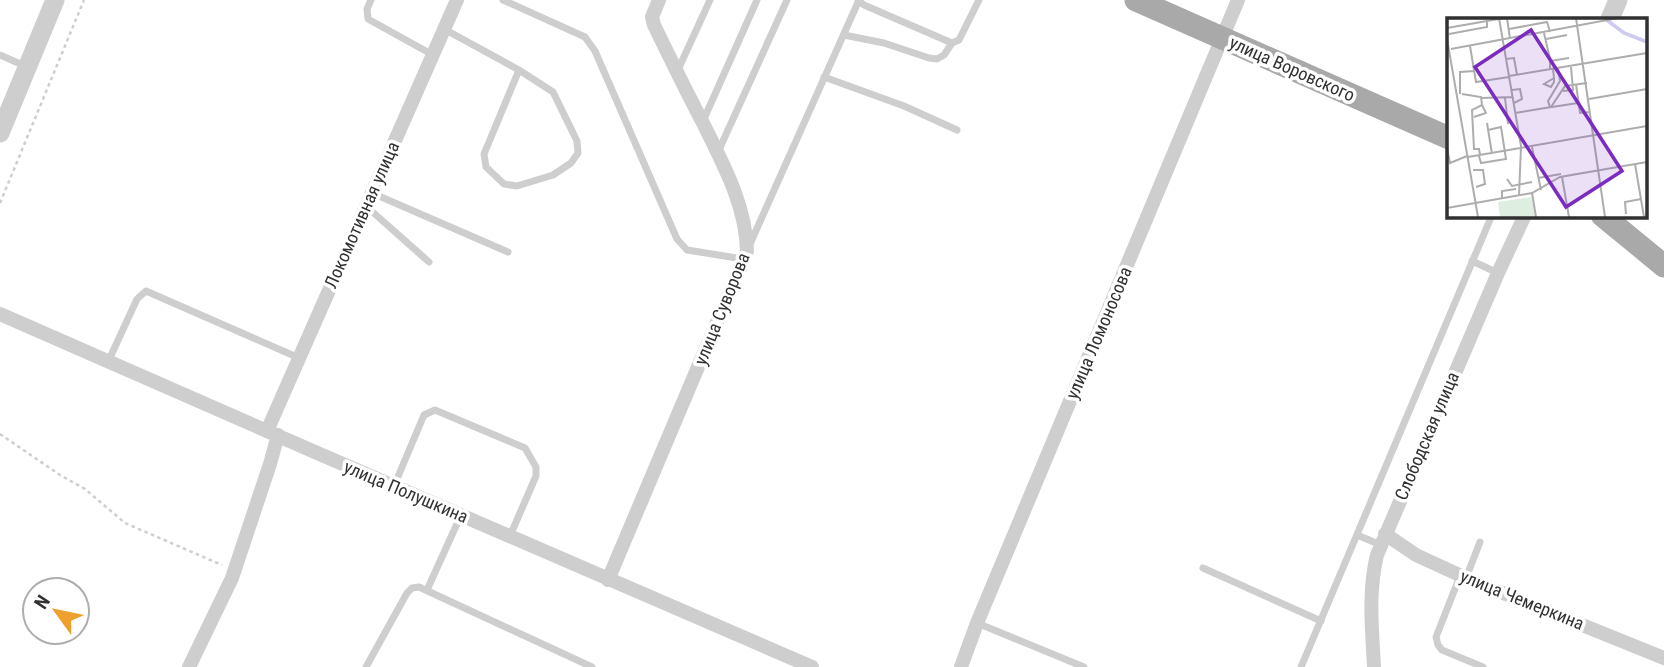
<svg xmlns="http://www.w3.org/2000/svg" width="1664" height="667" font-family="'Roboto Condensed',sans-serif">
	<rect width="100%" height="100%" fill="#fff"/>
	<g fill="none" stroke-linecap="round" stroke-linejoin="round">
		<g stroke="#cecece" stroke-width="2.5" stroke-dasharray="3.5 3.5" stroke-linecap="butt">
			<path d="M0,203L84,0"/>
			<path d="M0,434L60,475L85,489L125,523L222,565"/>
		</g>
		<g stroke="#cecece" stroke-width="7">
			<path d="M371,0L367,9L368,19L433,55"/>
			<path d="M503,0L585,37L595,51L677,239L687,250L743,259"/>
			<path d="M858,0L864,5L952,43L959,40L979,0"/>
			<path d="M444,29L519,70L553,92L577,141L578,153L571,163L553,175L517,186L504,184L486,167L484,154L519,70"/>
			<path d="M844,35L884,43L929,58L937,59L944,55L952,43"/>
			<path d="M0,55L25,66"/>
			<path d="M677,72L710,0"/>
			<path d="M824,77L904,106L957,130"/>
			<path d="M703,121L757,0"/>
			<path d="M718,152L787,0"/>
			<path d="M372,193L508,252"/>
			<path d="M367,207L429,262"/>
			<path d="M750,244L859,0"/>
			<path d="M1472,261L1498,273"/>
			<path d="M108,362L137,299L146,291L299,358"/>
			<path d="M394,486L424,415L435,410L525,448L536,467V476L510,536"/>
			<path d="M1357,535L1381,545"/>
			<path d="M1203,568L1321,621"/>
			<path d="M1460,576L1436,637L1438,645L1442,650L1483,667"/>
			<path d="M1466,578L1480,542"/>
			<path d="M427,590L461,515"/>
			<path d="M977,623L1084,667"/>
			<path d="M366,667L407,593L412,588L419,587L592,667"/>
			<path d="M1301,667L1492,215"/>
		</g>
		<g stroke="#cecece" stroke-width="14">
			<path d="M0,314L315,452L812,667"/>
			<path d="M267,431L457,0"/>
			<path d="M1385,534L1416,555L1466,578L1664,658"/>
			<path d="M608,580L747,251C746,205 723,164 703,123C686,91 670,58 654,25L652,17L659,0"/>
			<path d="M189,667L232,578L270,464L278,435"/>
			<path d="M961,667L977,623L1238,0"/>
			<path d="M1374,667C1372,629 1368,592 1377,555L1498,273L1525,215"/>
		</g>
		<g stroke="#cecece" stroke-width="19">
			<path d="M1610,19L1618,0"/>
			<path d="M0,133L55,0"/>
		</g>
		<g stroke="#a9a9a9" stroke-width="23">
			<path d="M1136,0L1449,138"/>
			<path d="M1602,215L1664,266"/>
		</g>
	</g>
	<g text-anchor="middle" stroke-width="7" stroke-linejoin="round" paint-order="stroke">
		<g font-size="18" fill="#313131" stroke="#fff">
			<text transform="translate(1292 69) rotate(24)" y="6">улица Воровского</text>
			<text transform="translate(362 215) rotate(-66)" y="6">Локомотивная улица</text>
			<text transform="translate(722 309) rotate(-68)" y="6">улица Суворова</text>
			<text transform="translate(1099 333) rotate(-67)" y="6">улица Ломоносова</text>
			<text transform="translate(1427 436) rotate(-67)" y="6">Слободская улица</text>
			<text transform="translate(406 492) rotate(23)" y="6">улица Полушкина</text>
			<text transform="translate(1522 600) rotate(22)" y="6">улица Чемеркина</text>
		</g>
	</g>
	<g transform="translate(1447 18)">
		<rect width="200" height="200" fill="#fff"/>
		<path d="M84,179L88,199H53L51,184Z" fill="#deeee0"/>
		<path fill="none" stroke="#cccaef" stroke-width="3.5" d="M157,0L177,15L200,24"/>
		<path fill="none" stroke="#adadad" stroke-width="2" d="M52,0L74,128L72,178M60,0L63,21M129,0L158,199M0,10L57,0M62,11L100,4L103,14M97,15L103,41M2,16L40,9V3M0,21L31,199M99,21L120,17M23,28L29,64L62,59M4,31L171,0M59,41L67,40L70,57M106,51L107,60V64L104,69L97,66L107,60M103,52V43L122,40M62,58L200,35M129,66L133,95L143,94M65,72L73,71L75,81L67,85M116,73L126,72L124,49M13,76V54L27,53M15,76L34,79L35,87L25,92L27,131H32L33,137M34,80L66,79M58,80L61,106M142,81L200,71M103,89L101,83L113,63L111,50M105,89L131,85M68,95L104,89L118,68L140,65M27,99L39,95L35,87M40,105L45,136M85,129L94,172M0,130L3,145L20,138M32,138L34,145L59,141L54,109L41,112M21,139L200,108M188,146L197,199M26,152H36L38,166L29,169M115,159L122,199M91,160L114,156M60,161L65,168L85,164M85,175L89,199M55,181V173L69,171M0,190L85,175L113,159L200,144M179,196L178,184L194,181"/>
		<path fill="#7b2cbf" fill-opacity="0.15" stroke="#7b2cbf" stroke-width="3.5" d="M84,12L175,153L119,189L28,49Z"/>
		<rect width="200" height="200" fill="none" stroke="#313131" stroke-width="3.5"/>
	</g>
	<g transform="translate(56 611) rotate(303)"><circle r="33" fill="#ffffff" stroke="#adadad" stroke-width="2"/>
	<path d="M0-5L12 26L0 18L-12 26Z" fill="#efa02c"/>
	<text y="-10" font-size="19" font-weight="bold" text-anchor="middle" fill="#313131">N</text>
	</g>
</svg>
